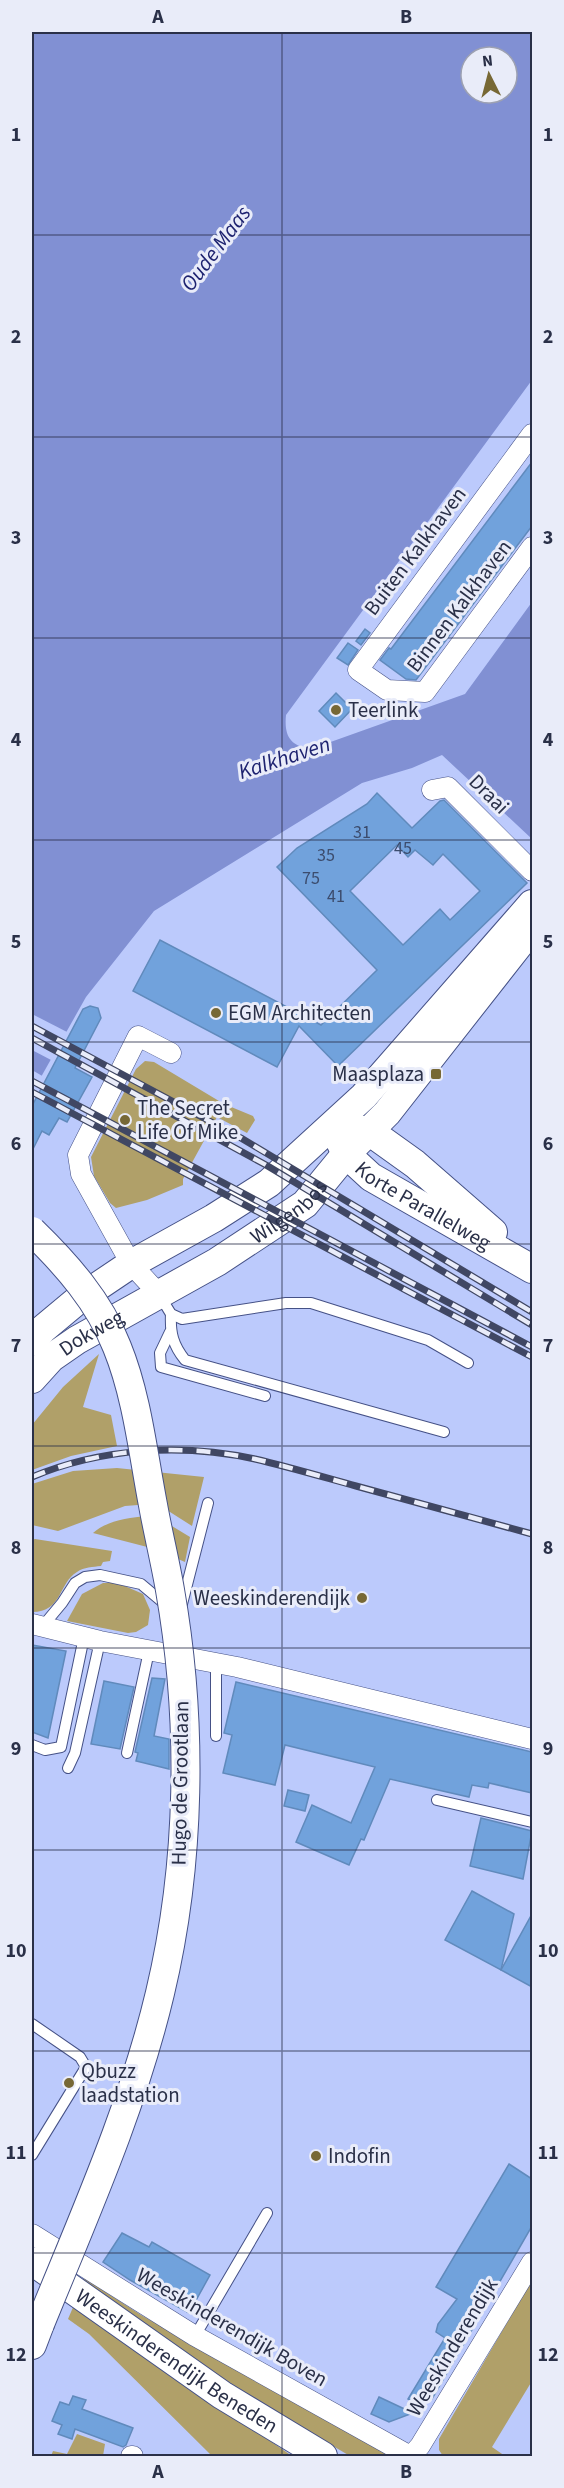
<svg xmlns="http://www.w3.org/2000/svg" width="564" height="2488" font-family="'Source Sans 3',sans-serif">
	<rect width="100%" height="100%" fill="#bccafc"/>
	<g fill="#b0a069">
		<path d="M145,1061L154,1062L224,1104L253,1116L255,1120L247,1133L217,1117L183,1179V1185L147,1200L116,1208L110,1203L94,1176L91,1157L136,1069Z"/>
		<path d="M99,1354L83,1407L111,1415L117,1446L71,1456L32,1470V1425L63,1387Z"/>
		<path d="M117,1468L204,1477L192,1526L170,1512L151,1504L125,1506L58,1531L32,1525V1484L73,1471Z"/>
		<path d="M147,1516L162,1520L190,1537L185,1562L155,1549L93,1533C108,1520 128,1518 147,1516Z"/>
		<path d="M35,1539L112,1551L110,1561L103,1562L101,1566C93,1567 84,1567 77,1572C58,1583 63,1612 32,1612V1540Z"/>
		<path d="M103,1583H118L143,1594L150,1610L148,1625L136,1632L128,1633L67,1621L82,1594Z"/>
		<path d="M84,2278L141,2315L391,2456H350L205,2371L81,2285Z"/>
		<path d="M532,2280V2381L492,2447L505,2456H443L439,2450V2439Z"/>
		<path d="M74,2305L292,2456H212L89,2334L68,2319Z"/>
		<path d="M77,2434L105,2444L103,2456H51L53,2451L67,2454Z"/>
	</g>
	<path fill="#8190d3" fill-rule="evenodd" d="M32,32H532V380L286,715C284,736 290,746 311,749L465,694L532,602V839L442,755L412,768L362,783L154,911L86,997L32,1093ZM471,57H507V93H471Z"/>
	<g fill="#bccafc">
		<path d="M32,1014L69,1033L53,1061L32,1050Z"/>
		<path d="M32,1070L44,1077L32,1096Z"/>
	</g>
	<g fill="#71a2dc" stroke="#608abc" stroke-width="1.5" fill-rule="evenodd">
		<path d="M532,462V526L416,680L406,679L380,660L389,648L391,649Z"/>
		<path d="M365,629L370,633L361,645L356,641Z"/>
		<path d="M348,643L358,650L348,665L337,658Z"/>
		<path d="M336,693L352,709L335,727L319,711Z"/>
		<path d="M377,793L412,828L440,801L444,800L527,883L338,1066L299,1026L277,1067L133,991L160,940L321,1025L377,970L277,867L297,848L367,804ZM397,845L408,857L415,850L433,865L443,854L480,891L450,920L440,909L403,945L350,891Z"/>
		<path d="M90,1006L98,1008L101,1018L75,1068L92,1077L67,1122L59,1118L49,1135L42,1131L32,1151V1106L83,1009Z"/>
		<path d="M32,1645L66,1651L48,1738L32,1732Z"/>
		<path d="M152,1678L165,1679L154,1736L169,1739V1769L136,1761L138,1753L135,1752Z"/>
		<path d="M104,1681L134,1687L120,1749L91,1744Z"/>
		<path d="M236,1682L532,1752V1793L489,1783L488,1788L472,1785L469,1797L390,1779L364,1840L361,1839L349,1865L296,1842L312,1805L351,1823L375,1767L285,1745L275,1785L223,1773L232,1735L224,1733Z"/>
		<path d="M288,1790L309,1795L305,1811L284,1806Z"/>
		<path d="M481,1818L532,1831L523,1879L470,1866Z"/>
		<path d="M472,1891L514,1914L501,1970L445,1940Z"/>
		<path d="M532,1914V1987L501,1970Z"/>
		<path d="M509,2164L532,2179V2226L444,2378L432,2399L428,2396L422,2407L408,2399L445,2338L436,2332L438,2324L457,2299L436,2287Z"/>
		<path d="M122,2233L149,2247L152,2242L210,2275L189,2313L130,2280L103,2262Z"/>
		<path d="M73,2396L86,2400L82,2409L133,2428L126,2445L123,2447L75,2429L72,2439L58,2434L62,2425L52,2421L60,2402L69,2405Z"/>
		<path d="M379,2397L413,2413L389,2422L371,2414Z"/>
	</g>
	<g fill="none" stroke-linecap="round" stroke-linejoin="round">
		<defs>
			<g id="lane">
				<path d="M160,1296L171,1314L182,1319L286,1303H311L428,1340L468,1363"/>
				<path d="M171,1314C170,1333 173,1345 185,1360L444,1432"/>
				<path d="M170,1332L160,1353L161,1367L265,1396"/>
				<path d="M182,1604L208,1503"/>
				<path d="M42,1627L62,1603L75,1583L85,1577L100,1575L141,1584L166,1605"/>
				<path d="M216,1736V1663"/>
				<path d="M32,1745L45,1750L61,1747L84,1637"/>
				<path d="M127,1753L149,1651"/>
				<path d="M68,1768L75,1753L100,1641"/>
				<path d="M437,1800L532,1822"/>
				<path d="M32,2024L80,2057L86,2067L32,2155"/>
				<path d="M195,2336L267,2213"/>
			</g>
			<g id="street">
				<path d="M532,434L358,670L387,690L425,692L532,547"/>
				<path d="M432,790L448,787L532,871"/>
				<path d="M158,1293L131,1264L81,1174L78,1155L138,1036L171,1053"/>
				<path d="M32,1624L100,1641L237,1667L532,1739"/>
				<path d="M32,2234L195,2336L410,2456"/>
				<path d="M131,2456H133"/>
				<path d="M411,2456L420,2446L532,2262"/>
			</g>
			<g id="secondary">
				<path d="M351,1128L369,1131L415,1164L493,1232"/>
				<path id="s1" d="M338,1137L346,1154L371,1177L532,1269"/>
				<path d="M32,1342L43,1329L79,1299L131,1264L214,1218L269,1183L364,1096L532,904"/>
				<path id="s2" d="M32,1379L51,1358L77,1340L217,1262L305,1204L346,1154L387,1113L532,928"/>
				<path id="s3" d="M32,2261L222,2395L323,2456"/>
				<path d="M32,2345L40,2324"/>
			</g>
		</defs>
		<use href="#lane" stroke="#455186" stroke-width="12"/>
		<use href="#street" stroke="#455186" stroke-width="21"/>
		<use href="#secondary" stroke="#455186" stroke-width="30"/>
		<use href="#lane" stroke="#fff" stroke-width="10"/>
		<use href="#street" stroke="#fff" stroke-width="20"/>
		<use href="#secondary" stroke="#fff" stroke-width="28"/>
		<defs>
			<g id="rail">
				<path d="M32,1026L241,1138L532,1312"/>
				<path d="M32,1038L266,1165L532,1325"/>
				<path d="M32,1081L532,1347"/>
				<path d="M32,1092L532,1357"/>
				<path d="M32,1477C101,1448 181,1443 255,1459C289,1467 323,1477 356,1486C415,1502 474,1518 532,1534"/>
			</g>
		</defs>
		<use href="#rail" stroke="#404763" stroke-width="7"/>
		<use href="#rail" stroke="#e9ecf9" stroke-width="4.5" stroke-dasharray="14" stroke-linecap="butt"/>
		<defs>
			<path id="secondary-bridge" d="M32,1231C66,1264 99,1301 117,1347C137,1396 143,1453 153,1505C158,1533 165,1561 170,1590C193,1721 191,1863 160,1993C133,2107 84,2216 40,2324"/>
		</defs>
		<use href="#secondary-bridge" stroke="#455186" stroke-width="30" stroke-linecap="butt"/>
		<use href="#secondary-bridge" stroke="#fff" stroke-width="28"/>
	</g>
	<path fill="none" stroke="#2a3048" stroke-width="1.5" stroke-opacity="0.55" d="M282,32V2456M32,235H532M32,437H532M32,638H532M32,840H532M32,1042H532M32,1244H532M32,1446H532M32,1648H532M32,1850H532M32,2051H532M32,2253H532"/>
	<g fill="#776835" stroke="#e9ecf9" stroke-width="2">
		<circle cx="336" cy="710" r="6"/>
		<circle cx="216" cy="1013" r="6"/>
		<rect x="430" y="1068" width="12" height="12" rx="3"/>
		<circle cx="125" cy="1120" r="6"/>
		<circle cx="362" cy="1598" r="6"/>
		<circle cx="69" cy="2083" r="6"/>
		<circle cx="316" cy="2156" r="6"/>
	</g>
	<g text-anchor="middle" stroke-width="6" stroke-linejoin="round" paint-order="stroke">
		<g font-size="18" fill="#3c4c6d">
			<text x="362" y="838">31</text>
			<text x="403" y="854">45</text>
			<text x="326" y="861">35</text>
			<text x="311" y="884">75</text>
			<text x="336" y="902">41</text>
		</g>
		<g font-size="21" fill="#2a3048" stroke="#e9ecf9">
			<text transform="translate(415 551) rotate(-53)" y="7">Buiten Kalkhaven</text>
			<text transform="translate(459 606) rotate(-53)" y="7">Binnen Kalkhaven</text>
			<text transform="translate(489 794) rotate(45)" y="7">Draai</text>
			<text dy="7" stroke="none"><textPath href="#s1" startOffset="112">Korte Parallelweg</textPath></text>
			<text dy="7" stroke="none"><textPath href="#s2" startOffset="308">Wilgenbos</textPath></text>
			<text dy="7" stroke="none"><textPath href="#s2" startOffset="76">Dokweg</textPath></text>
			<text transform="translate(180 1783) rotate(-89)" y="7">Hugo de Grootlaan</text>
			<text transform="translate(232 2327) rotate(30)" y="7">Weeskinderendijk Boven</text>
			<text transform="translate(452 2347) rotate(-59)" y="7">Weeskinderendijk</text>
			<text dy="7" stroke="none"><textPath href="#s3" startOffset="176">Weeskinderendijk Beneden</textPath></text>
		</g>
		<g font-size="21" fill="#2a3048" stroke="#e9ecf9" text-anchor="start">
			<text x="348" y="717">Teerlink</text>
			<text x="228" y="1020">EGM Architecten</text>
			<text x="424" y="1081" text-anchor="end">Maasplaza</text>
			<text x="137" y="1115">The Secret<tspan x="137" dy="24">Life Of Mike</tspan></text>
			<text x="350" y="1605" text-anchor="end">Weeskinderendijk</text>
			<text x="81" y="2078">Qbuzz<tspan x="81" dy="24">laadstation</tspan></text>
			<text x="328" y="2163">Indofin</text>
		</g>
		<g font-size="22" font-style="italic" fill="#1e2370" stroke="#e9ecf9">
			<text transform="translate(215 248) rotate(-53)" y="8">Oude Maas</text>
			<text transform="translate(284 757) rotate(-18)" y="8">Kalkhaven</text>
		</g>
	</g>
	<rect width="564" height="2488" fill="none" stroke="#e9ecf9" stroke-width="66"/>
	<g transform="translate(489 75) rotate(354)"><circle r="28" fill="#e9ecf9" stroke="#9da1b2" stroke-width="1.5"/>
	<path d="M0-4.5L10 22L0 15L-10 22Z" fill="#776835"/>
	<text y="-9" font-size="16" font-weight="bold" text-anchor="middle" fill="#2a3048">N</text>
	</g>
	<rect x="33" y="33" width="498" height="2422" fill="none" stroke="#2a3048" stroke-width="2"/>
	<g font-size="20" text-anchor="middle" font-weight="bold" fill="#2a3048">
		<text x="158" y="23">A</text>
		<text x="406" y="23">B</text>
		<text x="16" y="141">1</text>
		<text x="548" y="141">1</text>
		<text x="16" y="343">2</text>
		<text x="548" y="343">2</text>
		<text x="16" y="544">3</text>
		<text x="548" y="544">3</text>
		<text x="16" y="746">4</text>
		<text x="548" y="746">4</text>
		<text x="16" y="948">5</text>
		<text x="548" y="948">5</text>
		<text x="16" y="1150">6</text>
		<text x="548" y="1150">6</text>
		<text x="16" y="1352">7</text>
		<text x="548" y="1352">7</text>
		<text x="16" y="1554">8</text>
		<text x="548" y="1554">8</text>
		<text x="16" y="1755">9</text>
		<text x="548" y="1755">9</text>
		<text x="16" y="1957">10</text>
		<text x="548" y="1957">10</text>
		<text x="16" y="2159">11</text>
		<text x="548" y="2159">11</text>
		<text x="16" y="2361">12</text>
		<text x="548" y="2361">12</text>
		<text x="158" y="2478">A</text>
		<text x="406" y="2478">B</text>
	</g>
</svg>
